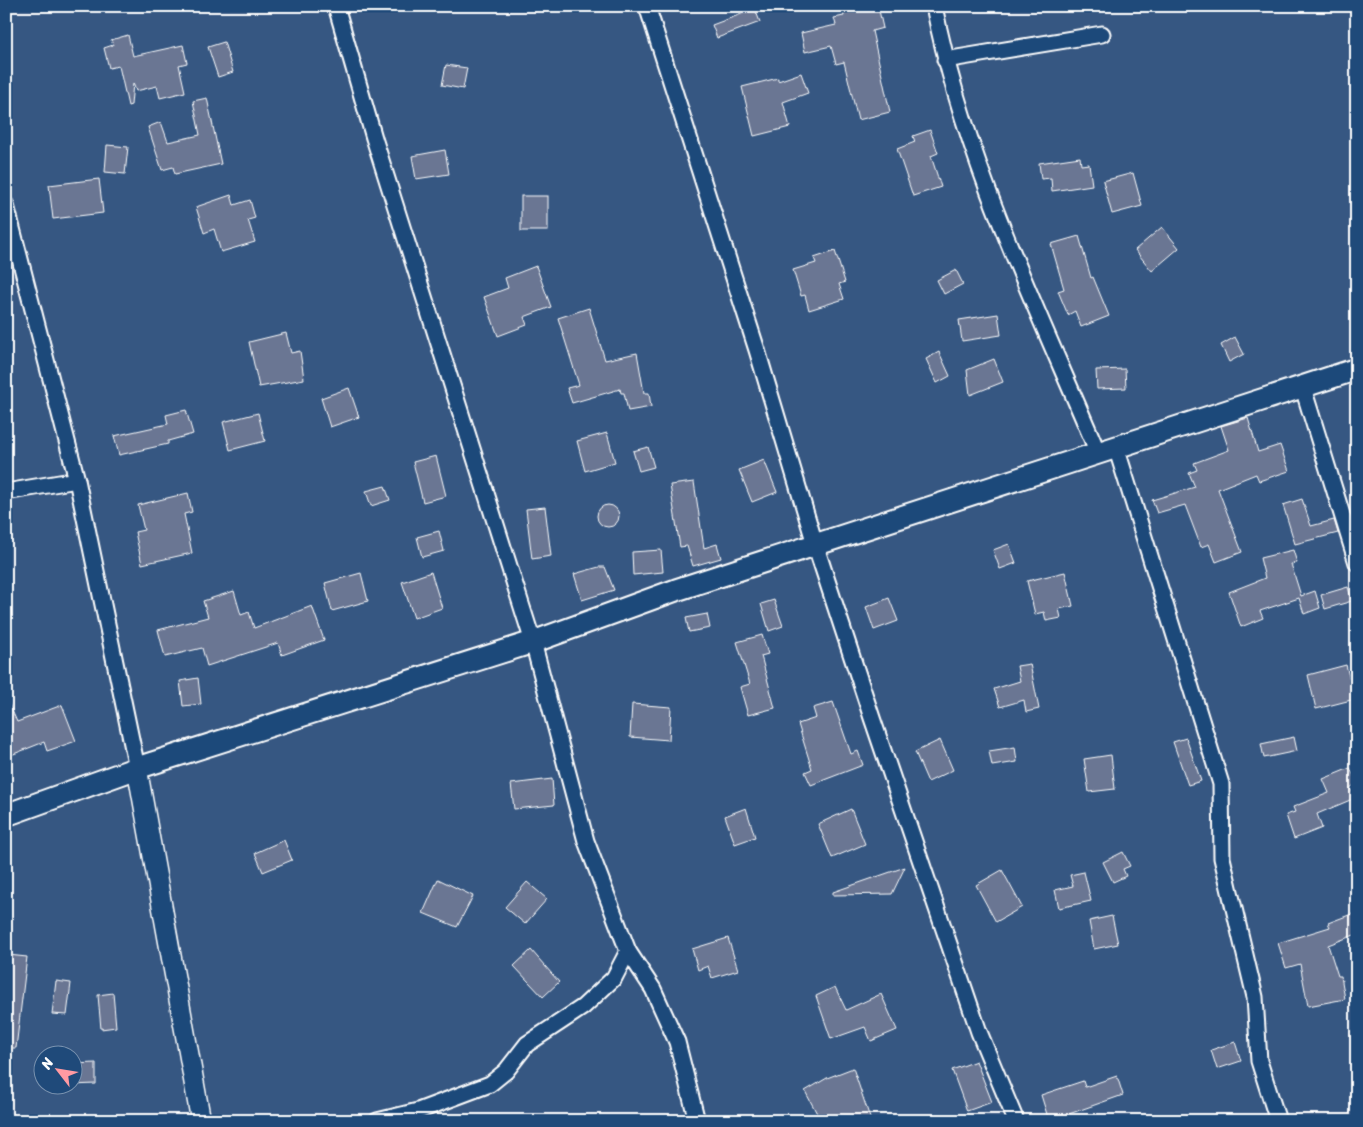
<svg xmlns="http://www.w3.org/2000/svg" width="1363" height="1127" font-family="Sriracha,sans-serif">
	<rect width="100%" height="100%" fill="#365782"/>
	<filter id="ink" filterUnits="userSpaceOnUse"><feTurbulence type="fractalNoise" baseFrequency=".02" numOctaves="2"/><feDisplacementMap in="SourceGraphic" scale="10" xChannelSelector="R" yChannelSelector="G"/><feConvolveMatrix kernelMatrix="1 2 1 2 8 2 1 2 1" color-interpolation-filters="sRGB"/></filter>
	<g filter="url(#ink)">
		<g fill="#6b7693" stroke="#fff">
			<path d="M842,6H878L883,28L872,31L890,112L858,120L844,62L836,64L831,46L805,52L801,33L836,25L834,18L844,16Z"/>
			<path d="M755,9L760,22L717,38L712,25Z"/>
			<path d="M128,35L133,56L183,45L187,63L179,65L185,92L160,98L157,86L136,91L133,83L131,105L128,106L119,66L109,68L104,48L113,45L111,40Z"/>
			<path d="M224,42L233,72L218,77L208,47Z"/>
			<path d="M446,65L467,68L463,89L442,85Z"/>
			<path d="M801,73L808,93L783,102L790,127L754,136L742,87L778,78V81Z"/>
			<path d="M207,98L221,164L175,174L173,167L162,170L148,127L161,122L168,142L200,135L193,101Z"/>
			<path d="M930,130L938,153L931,156L941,187L913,196L897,149L915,142L913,136Z"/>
			<path d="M107,145L128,147L125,174L105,172Z"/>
			<path d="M445,150L449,174L416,179L412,156Z"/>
			<path d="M1080,157L1081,165L1089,164L1092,185L1052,191L1051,178L1041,179L1039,163Z"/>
			<path d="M1133,173L1142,206L1112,214L1103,181Z"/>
			<path d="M99,179L103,213L53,219L49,185Z"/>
			<path d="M231,195L234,205L250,200L255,218L248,220L255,242L221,252L214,229L204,233L196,207Z"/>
			<rect x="521" y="196" width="27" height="35"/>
			<path d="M1162,227L1179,248L1152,271L1135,250Z"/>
			<path d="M1079,236L1091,278L1093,277L1109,316L1081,327L1075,311L1068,315L1058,291L1064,289L1051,244Z"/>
			<path d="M835,251L845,282L839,284L844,299L809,310L805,295L801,296L793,270L816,263L814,258Z"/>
			<path d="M536,266L551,307L524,317L527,325L498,336L484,297L508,288L505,278Z"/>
			<path d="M956,270L963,284L944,294L937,280Z"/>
			<path d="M589,308L605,360L637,353L644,393H649L651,407L628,411L624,393H621L620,389L572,403L567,388L579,385L558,318Z"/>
			<path d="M998,314L1001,335L962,341L959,320Z"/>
			<path d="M286,333L291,353L300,351L304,379L259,387L249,342Z"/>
			<path d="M1235,337L1244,354L1229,362L1221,345Z"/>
			<path d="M939,352L950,376L937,383L926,359Z"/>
			<path d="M994,359L1003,382L970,395L967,370Z"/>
			<path d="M1125,369L1126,388L1097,389L1096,370Z"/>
			<path d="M349,388L359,417L330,427L321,398Z"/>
			<path d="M186,410L193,434L168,441V444L119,455L114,436L168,424L166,415Z"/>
			<path d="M258,413L265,441L230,450L223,422Z"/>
			<path d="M1248,418L1258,452L1280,445L1289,471L1259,481L1256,474L1218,489L1242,552L1216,562L1209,544L1201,547L1185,505L1157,513L1152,500L1195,487L1189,473L1197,470L1194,463L1229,450L1221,426Z"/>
			<path d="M607,433L615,462L585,471L577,441Z"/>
			<path d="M648,447L654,467L639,471L633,451Z"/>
			<path d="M436,456L446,496L423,502L413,462Z"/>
			<path d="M764,460L777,492L752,502L739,470Z"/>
			<path d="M694,482L704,548L717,544L721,558L693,566L687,546L680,547L670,485Z"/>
			<path d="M385,486L390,500L371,506L366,491Z"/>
			<path d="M188,493L192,512L184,514L192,553L142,564L135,532L144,530L138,505Z"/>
			<path d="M1302,499L1311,526L1334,520L1338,533L1295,544L1283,505Z"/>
			<circle cx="608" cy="516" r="11"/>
			<path d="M545,507L551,556L532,559L526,509Z"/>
			<path d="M439,531L444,551L422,557L417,537Z"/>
			<path d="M1009,544L1016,563L1000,569L993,550Z"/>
			<path d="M661,550L663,572L633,575L632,552Z"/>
			<path d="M1293,550L1297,563L1291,564L1301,596L1315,591L1320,608L1304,614L1299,598L1260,611L1263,618L1241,627L1229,592L1265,578L1260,558Z"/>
			<path d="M599,567H605L614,590L582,600L574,574Z"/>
			<path d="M431,572L442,608L414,618L402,582Z"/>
			<path d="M1065,572L1073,606L1059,609L1061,618L1046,621L1044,612L1035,614L1027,581Z"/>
			<path d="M361,573L368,601L332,611L325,583Z"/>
			<path d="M1348,587L1352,601L1325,609L1321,595Z"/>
			<path d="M234,591L241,615L249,612L254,628L312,606L324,640L282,655L278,643L207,666L202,648L165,657L158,630L208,617L203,601Z"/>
			<path d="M889,598L898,621L874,630L866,607Z"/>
			<path d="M774,600L783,626L769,631L761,604Z"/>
			<path d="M707,614L710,628L689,632L686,618Z"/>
			<path d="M762,635L768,654L761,656L775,708L748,715L740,687L750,684L737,642Z"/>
			<path d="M1030,664L1039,709L1026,712L1024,700L1000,707L994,689L1020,681L1017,666Z"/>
			<path d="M1346,665L1355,699L1316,709L1308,675Z"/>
			<path d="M198,678L201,704L183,706L180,681Z"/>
			<path d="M6,697L17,722L62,705L76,741L47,751L44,742L6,757Z"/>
			<path d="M833,702L851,754L858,751L863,765L811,785L805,772L812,769L798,724L816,718L813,708Z"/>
			<path d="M632,704L671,707L669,740L630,737Z"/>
			<path d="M1294,737L1297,751L1264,758L1261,744Z"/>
			<path d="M1186,738L1201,781L1188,785L1173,742Z"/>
			<path d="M940,740L953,770L928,782L915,752Z"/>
			<path d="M1015,747L1017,762L992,766L989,751Z"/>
			<path d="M1111,755L1115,789L1089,792L1084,759Z"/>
			<path d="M1350,768L1357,783L1350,788L1355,798L1317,814L1322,828L1294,839L1286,815L1295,812L1293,807L1329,793L1323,779Z"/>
			<path d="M552,779L554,805L514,809L511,784Z"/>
			<path d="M746,808L755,837L735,844L725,816Z"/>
			<path d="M851,809L865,844L832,858L818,824Z"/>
			<path d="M284,840L292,860L263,872L255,853Z"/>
			<path d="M1123,852L1130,866L1123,869L1126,876L1113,882L1103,862Z"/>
			<path d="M905,867L892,894L833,895V892Z"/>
			<path d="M1002,870L1022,907L996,922L976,885Z"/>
			<path d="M1084,872L1091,901L1059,908L1055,890L1073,886L1070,875Z"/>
			<path d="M438,879L473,896L457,927L423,913Z"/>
			<path d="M527,882L547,899L525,924L505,907Z"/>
			<path d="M1357,912V934L1328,945L1338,976H1341L1345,999L1308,1006L1300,964L1286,968L1278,943L1330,927L1328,923Z"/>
			<path d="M1112,916L1118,944L1094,949L1089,921Z"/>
			<path d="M728,938L738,970L712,978L708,966L698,970L692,949Z"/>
			<path d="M531,950L559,982L543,997L514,966Z"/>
			<path d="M8,955L27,957L16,1048H6Z"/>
			<path d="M56,981L71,983L67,1015L52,1014Z"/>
			<path d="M835,987L846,1010L881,994L897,1030L871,1041L865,1027L831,1039L816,996Z"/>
			<path d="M113,993L116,1027L101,1029L98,995Z"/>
			<path d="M1235,1042L1241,1061L1217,1069L1211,1050Z"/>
			<path d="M976,1061L992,1102L967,1111L952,1070Z"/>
			<path d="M96,1063V1084L72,1085V1064Z"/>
			<path d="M853,1068L871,1121H821L805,1091L827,1078Z"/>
			<path d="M1117,1076L1123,1095L1049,1121L1041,1095L1083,1081L1085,1087Z"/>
		</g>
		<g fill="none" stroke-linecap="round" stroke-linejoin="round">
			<defs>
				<g id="minor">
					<path d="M336,6L374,138L533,642L586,841L628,951L653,989L677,1042L697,1121"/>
					<path d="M647,6L757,350L815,544L872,718L979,1032L1016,1121"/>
					<path d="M934,6C965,162 1037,308 1098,453"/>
					<path d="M945,60L1102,34"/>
					<path d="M6,205L77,480L137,768"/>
					<path d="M1303,388L1357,563"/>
					<path d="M1116,447L1221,784L1222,858L1255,997L1259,1061L1278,1121"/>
					<path d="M6,492L77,480"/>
					<path d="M377,1121L418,1111L490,1084L506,1071L527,1044L583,1007L614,978L628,951"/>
				</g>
				<path id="tertiary" d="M137,768L201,1121"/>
				<path id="secondary" d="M6,815L137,768L533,642L676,590L1357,369"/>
			</defs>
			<use href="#minor" stroke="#fff" stroke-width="19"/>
			<use href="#tertiary" stroke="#fff" stroke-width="22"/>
			<use href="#secondary" stroke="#fff" stroke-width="25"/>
			<use href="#minor" stroke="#1f4a7a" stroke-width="15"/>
			<use href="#tertiary" stroke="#1f4a7a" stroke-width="19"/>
			<use href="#secondary" stroke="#1f4a7a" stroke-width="21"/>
		</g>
	</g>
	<rect width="1363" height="1127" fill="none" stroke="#1f4a7a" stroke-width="25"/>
	<rect x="12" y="12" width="1338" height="1102" fill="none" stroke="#fff" stroke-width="2" filter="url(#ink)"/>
	<g transform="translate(58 1070) rotate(301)"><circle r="24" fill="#1f4a7a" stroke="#7992af"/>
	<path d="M0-4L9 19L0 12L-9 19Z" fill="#ff9aa2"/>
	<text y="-8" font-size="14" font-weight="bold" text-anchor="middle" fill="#ffffff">N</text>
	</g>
</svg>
